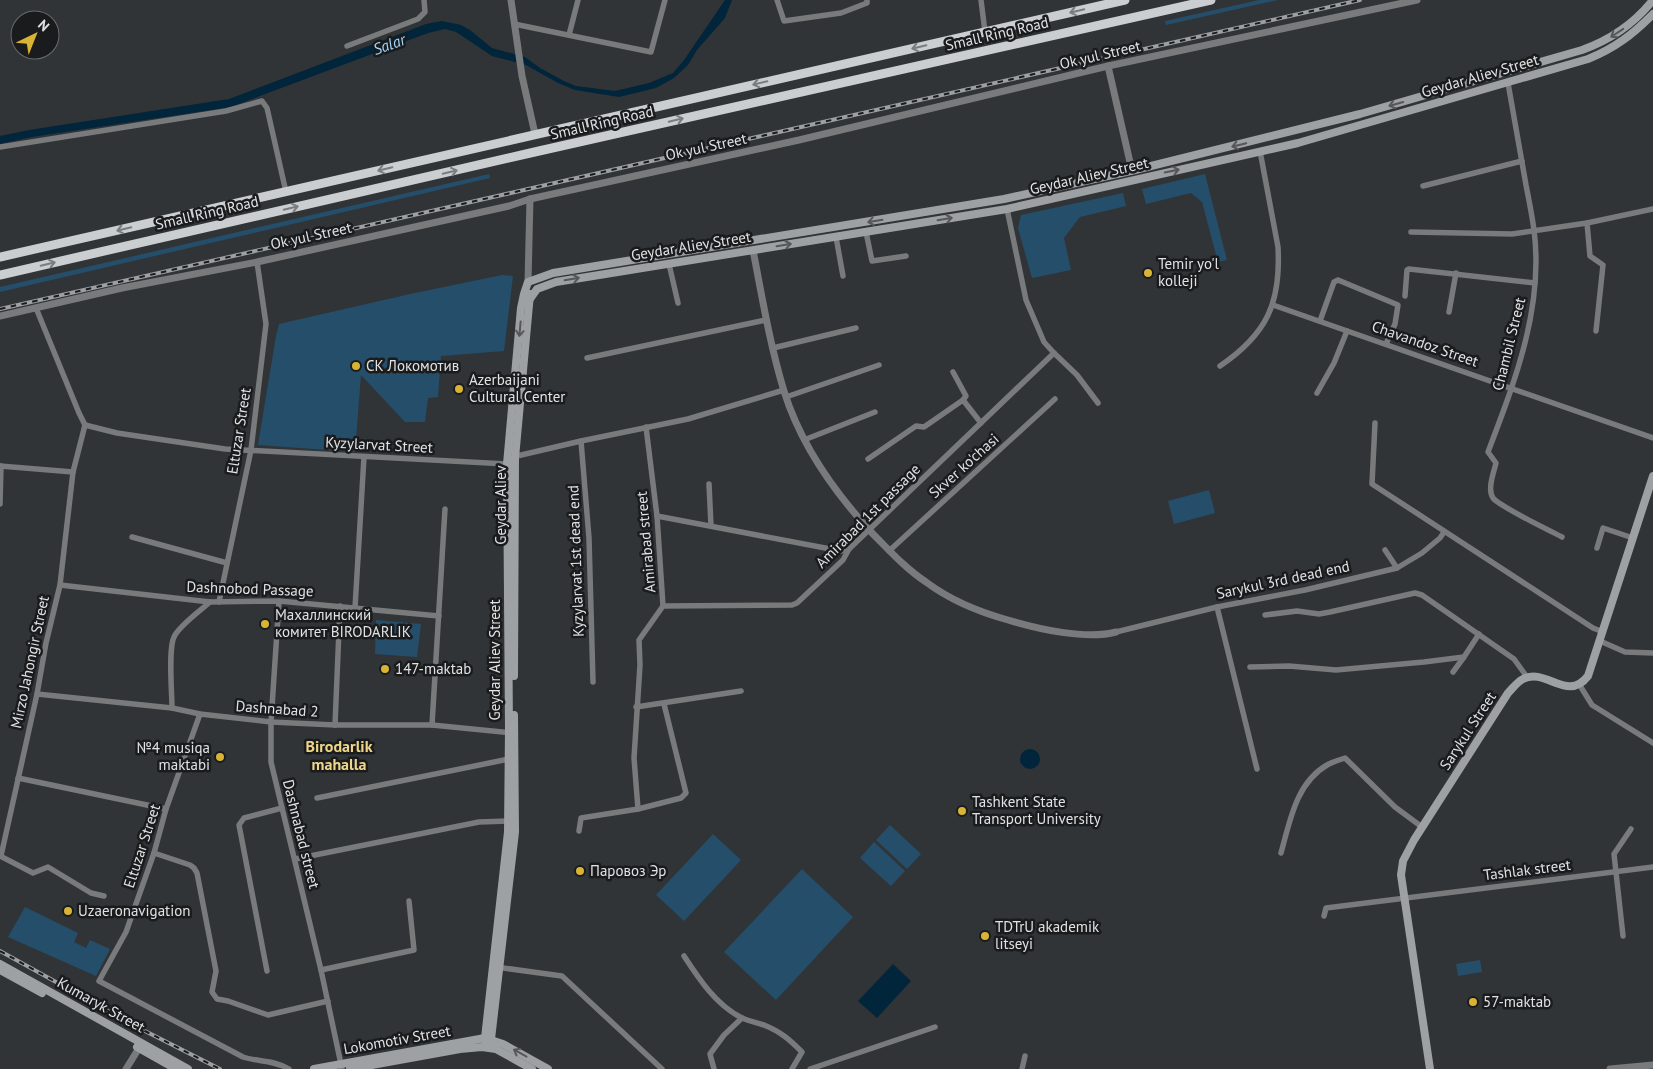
<svg xmlns="http://www.w3.org/2000/svg" width="1653" height="1069" font-family="'PT Sans',sans-serif">
	<rect width="100%" height="100%" fill="#303436"/>
	<g fill="#254e6b">
		<path d="M1259,0H1278L1166,25L1165,21Z"/>
		<path d="M489,174L490,178L0,292V287Z"/>
		<path d="M1205,174L1227,260L1218,262L1202,202L1191,193L1146,204L1142,189Z"/>
		<path d="M1123,193L1126,206L1080,217L1064,238L1071,270L1032,278L1018,228L1021,215Z"/>
		<path d="M502,275L513,276L504,351L441,356L438,397L428,398L425,422H405L361,375L355,452L258,445L276,336L279,324L410,294Z"/>
		<path d="M1209,490L1215,513L1174,524L1168,501Z"/>
		<path d="M376,620L421,624L417,657L375,654Z"/>
		<path d="M890,825L921,854L907,869L876,840Z"/>
		<path d="M713,834L741,860L684,921L656,895Z"/>
		<path d="M874,842L905,871L891,886L860,858Z"/>
		<path d="M802,869L853,917L776,1000L724,952Z"/>
		<path d="M25,907L78,933L74,942L86,948L90,940L110,949L96,976L8,937Z"/>
		<path d="M1480,960L1482,972L1458,976L1456,964Z"/>
	</g>
	<g fill="#01253b">
		<path d="M725,0H732L725,18L697,50L688,65L674,78L656,88L619,97L575,90L558,83L526,65L492,56L456,32L445,29L428,33L231,107L32,137L0,144V136L29,130L229,99L426,24L442,21L461,25L470,30L492,48L525,57L540,68L564,81L576,86L615,91L649,83L673,73L684,60Z"/>
		<circle cx="1030" cy="759" r="10"/>
		<path d="M893,964L911,981L877,1018L858,1001Z"/>
	</g>
	<g fill="none" stroke-linecap="round" stroke-linejoin="round">
		<g stroke="#787a7b" stroke-width="5.5">
			<path d="M777,0L784,21L841,13L867,3V0"/>
			<path d="M981,0L985,32"/>
			<path d="M514,24L651,52L665,0"/>
			<path d="M569,35L578,0"/>
			<path d="M347,46L418,19L425,12L424,0"/>
			<path d="M1508,83C1514,117 1520,151 1526,185C1529,200 1532,215 1534,230C1544,307 1515,381 1488,452L1496,463C1494,472 1487,489 1493,498C1500,507 1549,530 1562,537"/>
			<path d="M0,147L226,111L262,101L267,108L286,192"/>
			<path d="M1423,186L1522,161"/>
			<path d="M1007,209L1026,300L1044,342L1054,353L1077,375L1098,403"/>
			<path d="M1587,223L1590,256L1603,265L1596,331"/>
			<path d="M866,232L872,261L906,256"/>
			<path d="M1411,232L1512,234L1587,223L1653,209"/>
			<path d="M836,237L843,276"/>
			<path d="M669,264L678,303"/>
			<path d="M1405,296L1407,270L1409,269L1535,283"/>
			<path d="M1273,305L1653,438"/>
			<path d="M36,308L79,413L85,425"/>
			<path d="M1449,312L1456,273"/>
			<path d="M1320,321L1334,282L1338,280L1398,305L1395,324L1386,344"/>
			<path d="M773,348L856,328"/>
			<path d="M587,358L766,320"/>
			<path d="M1220,366C1267,334 1281,303 1278,247L1260,151"/>
			<path d="M953,372L966,396L963,400"/>
			<path d="M1317,393L1334,363L1347,331"/>
			<path d="M786,397L879,365"/>
			<path d="M1375,423L1372,484L1593,628L1603,632"/>
			<path d="M804,440L875,412"/>
			<path d="M581,441L589,538L593,682"/>
			<path d="M868,459L916,426L924,427L963,400L981,423"/>
			<path d="M0,466L73,472"/>
			<path d="M709,484L711,526"/>
			<path d="M0,504L1,466"/>
			<path d="M657,516L841,551L849,549"/>
			<path d="M132,537L227,563"/>
			<path d="M1597,548L1603,528L1633,538"/>
			<path d="M1385,550L1397,568"/>
			<path d="M889,551L1055,399"/>
			<path d="M60,585L210,602L279,601L439,616"/>
			<path d="M279,601L271,722V762L321,970L342,1069"/>
			<path d="M219,602L251,450L266,324L257,262"/>
			<path d="M663,606L792,605L797,603L843,560L849,549L1054,353"/>
			<path d="M1217,607L1257,769"/>
			<path d="M355,608L364,457"/>
			<path d="M1265,615L1297,611L1319,614L1330,612L1415,593L1422,595L1514,659L1527,677"/>
			<path d="M1116,632L1217,607L1305,590L1397,568L1422,553L1440,538L1444,532"/>
			<path d="M1600,641L1625,652L1653,653"/>
			<path d="M1250,667L1289,666L1336,670L1424,662L1464,657L1479,634"/>
			<path d="M1453,672L1464,657"/>
			<path d="M1579,684L1592,705L1653,743"/>
			<path d="M37,694L172,708L200,714L271,722L335,725H432L513,733"/>
			<path d="M636,707L741,691"/>
			<path d="M172,708C172,693 168,649 174,637C179,626 200,611 210,602"/>
			<path d="M200,714L166,809L154,853L126,932L99,981L243,1057C258,1062 275,1060 289,1069"/>
			<path d="M335,725L340,606"/>
			<path d="M432,725L445,509"/>
			<path d="M18,778L166,809"/>
			<path d="M317,798L509,759"/>
			<path d="M638,809L634,758L640,665L639,640L663,606L657,516L646,427"/>
			<path d="M579,831L581,818L638,809L681,798L686,793L664,704"/>
			<path d="M154,853L190,865L194,868L197,873L216,971L212,992L217,999L228,1001L268,1015L328,1001"/>
			<path d="M1281,853C1290,821 1296,783 1327,765C1332,762 1339,760 1345,758L1395,807L1422,827"/>
			<path d="M0,856L33,873L48,867L91,893L104,896"/>
			<path d="M1,856L37,694L46,643L60,585L73,472L85,425L117,433L225,449L507,464L517,456L581,441L688,419L784,390"/>
			<path d="M295,859L479,822L508,821"/>
			<path d="M1324,916L1326,908L1653,867"/>
			<path d="M1623,936L1614,854L1631,829"/>
			<path d="M684,956C699,979 716,1005 742,1018C749,1021 757,1023 764,1025C781,1032 789,1039 802,1052L792,1069"/>
			<path d="M496,967L562,976L662,1069"/>
			<path d="M321,970L414,950L409,901"/>
			<path d="M267,971L239,825L244,818L282,808"/>
			<path d="M714,1069L710,1054L724,1035L742,1018"/>
			<path d="M810,1069L935,1027"/>
			<path d="M1022,1069L1025,1056"/>
		</g>
		<g stroke="#787a7b" stroke-width="7">
			<path d="M511,0L522,76L535,134"/>
			<path d="M1108,66L1132,171"/>
			<path d="M753,250C762,297 770,345 784,391C801,446 834,492 873,534C890,551 906,569 926,582C950,600 979,612 1008,620C1038,629 1086,640 1116,632"/>
			<path d="M528,282L530,199"/>
			<path d="M0,316L122,288L257,262L509,206L530,199L799,140L1108,66L1417,0"/>
			<path d="M126,1069L139,1048"/>
			<path d="M1610,1069L1653,1065"/>
		</g>
		<g stroke="#9ea1a3" stroke-width="8">
			<path d="M530,299L537,289L556,282L1007,209L1298,143L1588,59C1615,48 1632,35 1653,14"/>
			<path d="M514,676L515,458L530,294"/>
			<path d="M0,964L188,1069"/>
			<path d="M0,970L42,993"/>
			<path d="M137,1047L176,1069"/>
			<path d="M487,1047L485,1038L508,832L509,730L507,464L521,308L524,294L528,282L553,273L1004,199L1135,170L1360,114L1582,50C1610,40 1634,24 1653,0"/>
			<path d="M487,1047L491,1039L515,832L514,715"/>
			<path d="M314,1069L485,1038L503,1044L548,1069"/>
			<path d="M350,1069L460,1049L482,1047L496,1049L532,1069"/>
			<path d="M1430,1069L1401,875L1403,861L1414,840L1508,693C1513,688 1517,682 1523,679C1546,667 1567,703 1588,676L1653,476"/>
		</g>
		<g stroke="#caced1" stroke-width="9">
			<path d="M0,257L1125,0"/>
			<path d="M0,275L539,151L1211,0"/>
		</g>
		<defs>
			<g id="rail">
				<path d="M0,309L1360,0"/>
				<path d="M0,951L139,1028L220,1069"/>
			</g>
		</defs>
		<use href="#rail" stroke="#9da0a2" stroke-width="4"/>
		<use href="#rail" stroke="#191b1c" stroke-width="2" stroke-dasharray="5.5" stroke-linecap="butt"/>
	</g>
	<defs><path id="oneway-shaft" d="M-6 0H5M1.5-3L5.5 0L1.5 3" fill="none" stroke-width="1.6" stroke-linecap="round" stroke-linejoin="round" transform="scale(1.25)"/></defs>
	<g stroke="#7a7d80">
		<use href="#oneway-shaft" transform="translate(1077 11) rotate(167)"/>
		<use href="#oneway-shaft" transform="translate(919 47) rotate(167)"/>
		<use href="#oneway-shaft" transform="translate(760 83) rotate(167)"/>
		<use href="#oneway-shaft" transform="translate(676 120) rotate(-13)"/>
		<use href="#oneway-shaft" transform="translate(385 169) rotate(167)"/>
		<use href="#oneway-shaft" transform="translate(450 172) rotate(-13)"/>
		<use href="#oneway-shaft" transform="translate(291 208) rotate(-13)"/>
		<use href="#oneway-shaft" transform="translate(124 229) rotate(167)"/>
		<use href="#oneway-shaft" transform="translate(48 264) rotate(-13)"/>
	</g>
	<g stroke="#555759">
		<use href="#oneway-shaft" transform="translate(1617 33) rotate(146)"/>
		<use href="#oneway-shaft" transform="translate(1396 104) rotate(164)"/>
		<use href="#oneway-shaft" transform="translate(1239 145) rotate(166)"/>
		<use href="#oneway-shaft" transform="translate(1172 171) rotate(-12)"/>
		<use href="#oneway-shaft" transform="translate(945 219) rotate(-9)"/>
		<use href="#oneway-shaft" transform="translate(875 221) rotate(171)"/>
		<use href="#oneway-shaft" transform="translate(784 245) rotate(-9)"/>
		<use href="#oneway-shaft" transform="translate(572 279) rotate(-9)"/>
		<use href="#oneway-shaft" transform="translate(520 329) rotate(95)"/>
		<use href="#oneway-shaft" transform="translate(520 1053) rotate(-151)"/>
	</g>
	<g fill="#d9b434" stroke="#191b1c" stroke-width="2">
		<circle cx="1148" cy="273" r="5"/>
		<circle cx="356" cy="366" r="5"/>
		<circle cx="459" cy="389" r="5"/>
		<circle cx="265" cy="624" r="5"/>
		<circle cx="385" cy="669" r="5"/>
		<circle cx="220" cy="757" r="5"/>
		<circle cx="962" cy="811" r="5"/>
		<circle cx="580" cy="871" r="5"/>
		<circle cx="68" cy="911" r="5"/>
		<circle cx="985" cy="936" r="5"/>
		<circle cx="1473" cy="1002" r="5"/>
	</g>
	<g text-anchor="middle" stroke-width="5" stroke-linejoin="round" paint-order="stroke">
		<g font-size="15" fill="#e0e2e4" stroke="#191b1c">
			<text transform="translate(997 34) rotate(-13)" y="5">Small Ring Road</text>
			<text transform="translate(1100 55) rotate(-13)" y="5">Ok yul Street</text>
			<text transform="translate(1480 76) rotate(-16)" y="5">Geydar Aliev Street</text>
			<text transform="translate(602 123) rotate(-13)" y="5">Small Ring Road</text>
			<text transform="translate(706 147) rotate(-12)" y="5">Ok yul Street</text>
			<text transform="translate(1089 176) rotate(-13)" y="5">Geydar Aliev Street</text>
			<text transform="translate(207 213) rotate(-13)" y="5">Small Ring Road</text>
			<text transform="translate(311 236) rotate(-12)" y="5">Ok yul Street</text>
			<text transform="translate(691 246) rotate(-9)" y="5">Geydar Aliev Street</text>
			<text transform="translate(1425 344) rotate(19)" y="5">Chavandoz Street</text>
			<text transform="translate(1509 344) rotate(-76)" y="5">Chambil Street</text>
			<text transform="translate(239 431) rotate(-81)" y="5">Eltuzar Street</text>
			<text transform="translate(379 445) rotate(3)" y="5">Kyzylarvat Street</text>
			<text transform="translate(964 466) rotate(-42)" y="5">Skver ko'chasi</text>
			<text transform="translate(501 505) rotate(-90)" y="5">Geydar Aliev</text>
			<text transform="translate(868 516) rotate(-45)" y="5">Amirabad 1st passage</text>
			<text transform="translate(646 542) rotate(-95)" y="5">Amirabad street</text>
			<text transform="translate(576 561) rotate(-92)" y="5">Kyzylarvat 1st dead end</text>
			<text transform="translate(1283 580) rotate(-12)" y="5">Sarykul 3rd dead end</text>
			<text transform="translate(250 589) rotate(2)" y="5">Dashnobod Passage</text>
			<text transform="translate(495 660) rotate(-90)" y="5">Geydar Aliev Street</text>
			<text transform="translate(30 662) rotate(-78)" y="5">Mirzo Jahongir Street</text>
			<text transform="translate(277 709) rotate(4)" y="5">Dashnabad 2</text>
			<text transform="translate(1468 731) rotate(-57)" y="5">Sarykul Street</text>
			<text transform="translate(301 834) rotate(76)" y="5">Dashnabad street</text>
			<text transform="translate(142 846) rotate(-72)" y="5">Eltuzar Street</text>
			<text transform="translate(1527 870) rotate(-7)" y="5">Tashlak street</text>
			<text transform="translate(101 1005) rotate(29)" y="5">Kumaryk Street</text>
			<text transform="translate(397 1040) rotate(-10)" y="5">Lokomotiv Street</text>
		</g>
		<g font-size="15" fill="#e0e2e4" stroke="#191b1c" text-anchor="start">
			<text x="1158" y="269">Temir yo'l<tspan x="1158" dy="17">kolleji</tspan></text>
			<text x="366" y="371">СК Локомотив</text>
			<text x="469" y="385">Azerbaijani<tspan x="469" dy="17">Cultural Center</tspan></text>
			<text x="275" y="620">Махаллинский<tspan x="275" dy="17">комитет BIRODARLIK</tspan></text>
			<text x="395" y="674">147-maktab</text>
			<text x="210" y="753" text-anchor="end">№4 musiqa<tspan x="210" dy="17">maktabi</tspan></text>
			<text x="972" y="807">Tashkent State<tspan x="972" dy="17">Transport University</tspan></text>
			<text x="590" y="876">Паровоз Эр</text>
			<text x="78" y="916">Uzaeronavigation</text>
			<text x="995" y="932">TDTrU akademik<tspan x="995" dy="17">litseyi</tspan></text>
			<text x="1483" y="1007">57-maktab</text>
		</g>
		<g font-size="16" font-style="italic" fill="#a3d6fe" stroke="#191b1c">
			<text transform="translate(389 44) rotate(-20)" y="6">Salar</text>
		</g>
		<g font-size="16" font-weight="bold" fill="#eed588" stroke="#191b1c">
			<text x="339" y="752">Birodarlik<tspan x="339" dy="18">mahalla</tspan></text>
		</g>
	</g>
	<g transform="translate(35 35) rotate(43)"><circle r="24" fill="#191b1c" stroke="#696b6c"/>
	<path d="M0-4L9 19L0 12L-9 19Z" fill="#d9b434"/>
	<text y="-8" font-size="14" font-weight="bold" text-anchor="middle" fill="#e0e2e4">N</text>
	</g>
</svg>
